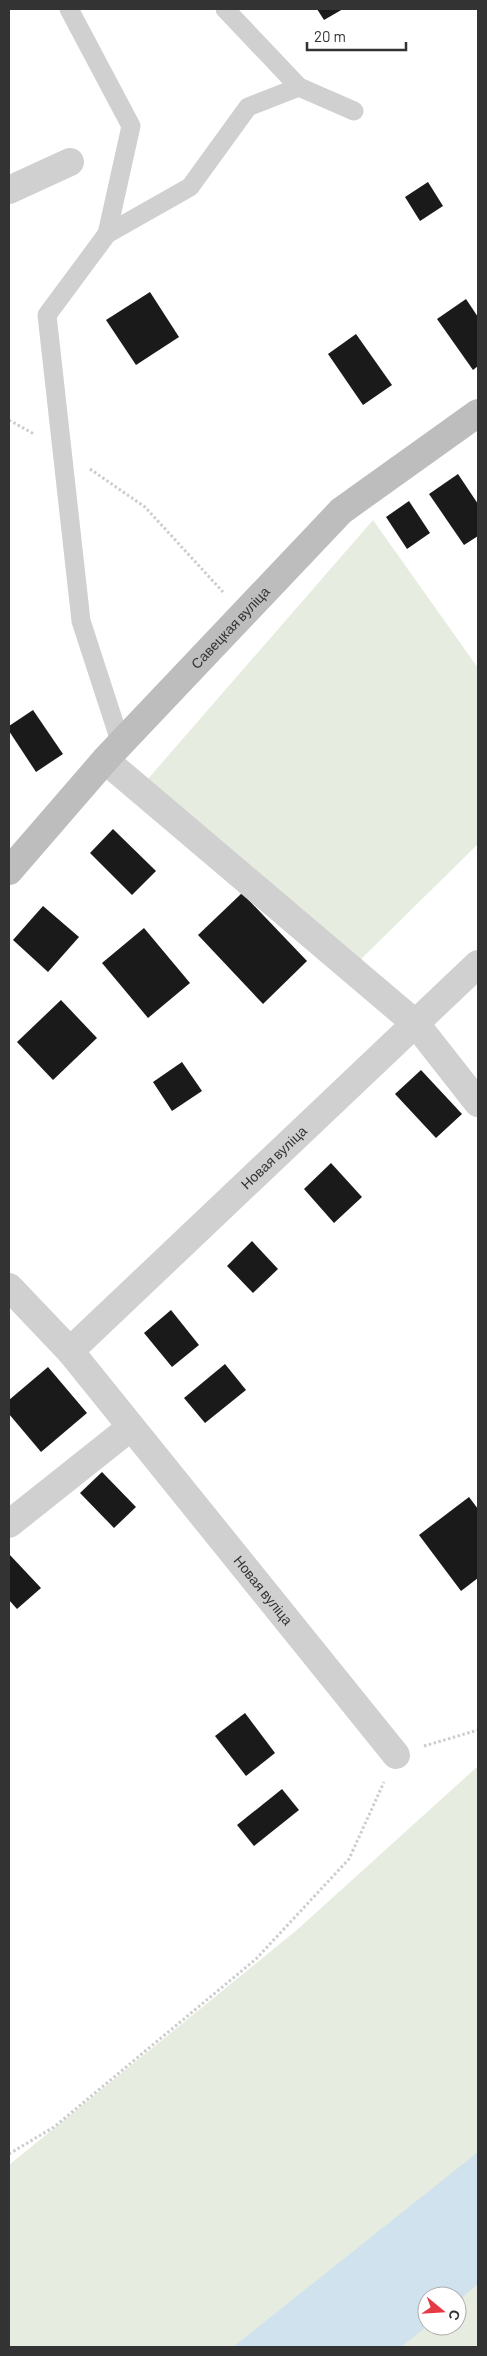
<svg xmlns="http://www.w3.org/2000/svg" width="487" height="2356" font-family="Barlow,sans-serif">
	<rect width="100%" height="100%" fill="#fff"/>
	<g fill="#e6ecdf" fill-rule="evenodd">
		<path d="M373,520L478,668V844L356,964L147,780Z"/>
		<path d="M478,1766V2347H9V2165L298,1929ZM427,2296H457V2326H427Z"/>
	</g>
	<path fill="#cfe2ee" d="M478,2152V2284L457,2302V2296H427V2326L401,2347H233Z"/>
	<g fill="#1a1a1a">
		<path d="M317,9H343L324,20Z"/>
		<path d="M428,182L443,206L420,221L405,197Z"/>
		<path d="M150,292L179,337L136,365L106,320Z"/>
		<path d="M466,299L478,317V366L473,370L437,319Z"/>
		<path d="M356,334L392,385L363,405L328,354Z"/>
		<path d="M458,474L478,504V536L464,545L429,494Z"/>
		<path d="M409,501L430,533L407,549L386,517Z"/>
		<path d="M33,710L63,754L36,772L9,731V726Z"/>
		<path d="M113,829L156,871L132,895L90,853Z"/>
		<path d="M242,893L307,961L263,1004L198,935Z"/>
		<path d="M43,906L79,937L48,972L13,940Z"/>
		<path d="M144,928L190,983L148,1018L102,963Z"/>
		<path d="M61,1000L97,1038L53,1080L17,1042Z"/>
		<path d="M182,1062L202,1091L172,1111L153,1082Z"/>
		<path d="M421,1070L462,1114L436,1138L395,1094Z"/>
		<path d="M331,1163L362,1197L334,1223L304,1189Z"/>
		<path d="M252,1241L278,1269L253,1293L227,1266Z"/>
		<path d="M171,1310L199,1345L172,1367L144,1333Z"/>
		<path d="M225,1364L246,1390L205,1423L184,1398Z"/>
		<path d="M48,1367L87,1413L41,1452L9,1414V1400Z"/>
		<path d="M102,1472L136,1507L114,1528L80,1493Z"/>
		<path d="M469,1497L478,1509V1578L461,1591L419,1535Z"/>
		<path d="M9,1554L41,1588L17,1609L9,1600Z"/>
		<path d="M245,1713L275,1753L246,1776L215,1736Z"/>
		<path d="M282,1789L299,1810L254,1846L237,1825Z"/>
	</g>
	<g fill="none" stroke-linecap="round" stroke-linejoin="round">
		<g stroke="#cdcdcd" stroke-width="3" stroke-dasharray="2.5 2.5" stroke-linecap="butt">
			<path d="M9,420L34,434"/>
			<path d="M90,469L145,507L223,592"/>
			<path d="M424,1746L478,1730"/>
			<path d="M9,2154L54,2127L256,1959L349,1859L384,1782"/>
		</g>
		<g stroke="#d0d0d0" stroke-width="19">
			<path d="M69,9L131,126L107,234"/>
			<path d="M225,9L299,87"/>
			<path d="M121,744L81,621L47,315L107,234L190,187L248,107L299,87L354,111"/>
		</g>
		<g stroke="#d0d0d0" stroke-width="28">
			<path d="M9,190L70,162"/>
			<path d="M105,760L416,1024L478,1103"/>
			<path id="s1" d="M9,1287L70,1351L396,1755"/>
			<path id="s2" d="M70,1351L478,964"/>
			<path d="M9,1524L131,1427"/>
		</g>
		<path stroke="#bdbdbd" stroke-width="28" id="s3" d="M9,871L105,760L341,511L478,413"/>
	</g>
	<g text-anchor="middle" stroke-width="5" stroke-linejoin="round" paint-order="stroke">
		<g font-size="14" fill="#333" stroke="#fff">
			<text dy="5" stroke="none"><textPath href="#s3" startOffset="329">Савецкая вуліца</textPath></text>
			<text dy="5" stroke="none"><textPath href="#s2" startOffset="281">Новая вуліца</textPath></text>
			<text dy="5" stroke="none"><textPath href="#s1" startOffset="396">Новая вуліца</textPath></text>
		</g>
	</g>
	<rect width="487" height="2356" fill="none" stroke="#333333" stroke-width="20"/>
	<g transform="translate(442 2311) rotate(108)"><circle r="24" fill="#ffffff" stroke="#adadad"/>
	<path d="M0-4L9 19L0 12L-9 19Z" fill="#e63946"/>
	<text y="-8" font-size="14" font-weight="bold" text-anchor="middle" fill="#333333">С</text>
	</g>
	<path d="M307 42v8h99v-8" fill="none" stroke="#333333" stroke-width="2.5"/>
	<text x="314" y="42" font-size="15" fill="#333333" stroke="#ffffff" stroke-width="4" paint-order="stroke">20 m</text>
</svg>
